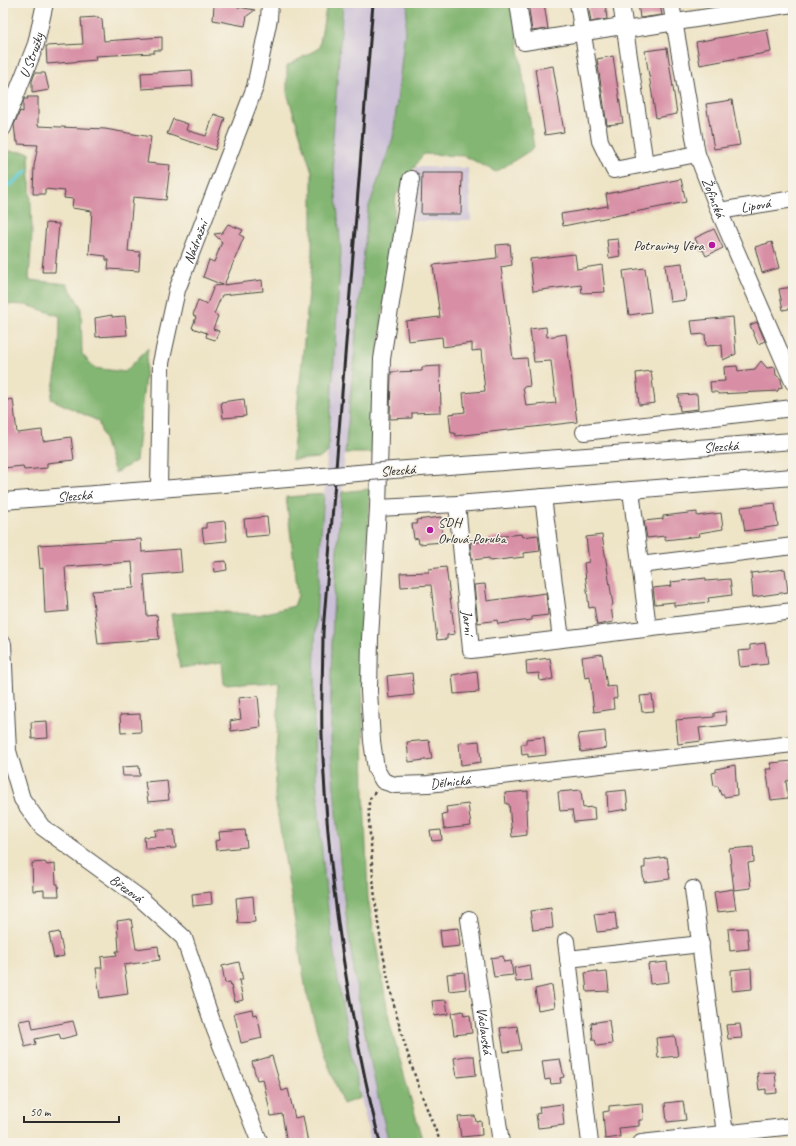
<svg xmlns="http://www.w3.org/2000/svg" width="796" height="1146" font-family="Caveat,sans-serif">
	<rect width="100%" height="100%" fill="#f7f3e8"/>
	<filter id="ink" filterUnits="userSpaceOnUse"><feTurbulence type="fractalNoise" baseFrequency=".025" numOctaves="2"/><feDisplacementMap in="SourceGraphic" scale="8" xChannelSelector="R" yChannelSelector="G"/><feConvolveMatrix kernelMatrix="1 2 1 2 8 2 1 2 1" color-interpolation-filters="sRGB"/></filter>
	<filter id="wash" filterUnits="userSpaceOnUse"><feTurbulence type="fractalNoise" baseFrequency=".012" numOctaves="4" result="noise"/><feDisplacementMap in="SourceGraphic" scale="16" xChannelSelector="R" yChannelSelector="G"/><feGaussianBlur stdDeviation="0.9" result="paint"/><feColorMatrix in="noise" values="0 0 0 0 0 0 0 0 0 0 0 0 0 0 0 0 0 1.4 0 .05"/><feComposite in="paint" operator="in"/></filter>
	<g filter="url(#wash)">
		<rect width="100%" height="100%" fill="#eee4c6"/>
		<g fill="#cabfd6">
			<path d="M343,3H408L393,138L368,209L345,453L332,632L331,733L337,841L344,906L364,1032L389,1143H371L347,1035L327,908L320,842L314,734L315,631L341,251L332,150Z"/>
			<path d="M415,167L468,168L471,221H413Z"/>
		</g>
		<g fill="#83b672" stroke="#57704e">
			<path d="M327,3H343L332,150L341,251L328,452L320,458L292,460L312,263V172L287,93V66L319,48Z"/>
			<path d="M408,3H512L534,148L496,172L465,156L423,154L396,195L372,405L381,453H345L368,209L393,138Z"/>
			<path d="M5,151L29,152L32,233L29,280L67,284L81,307L82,354L94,368L125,372L148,348L136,461L115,473L98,421L51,399L59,355L60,316L27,305L3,304V160Z"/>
			<path d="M370,489L362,656L364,794L368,898L390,1024L423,1143H389C361,1029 342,915 335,798C333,776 331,754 331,732C330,652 334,572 342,492Z"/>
			<path d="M324,494C318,574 313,652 314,732C314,754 316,777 318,799C324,900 339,999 360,1098L343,1104L321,1045L306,991L275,797L279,682L224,685L222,662L180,668L171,614L214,611L258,615L294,606L298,595L286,497Z"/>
		</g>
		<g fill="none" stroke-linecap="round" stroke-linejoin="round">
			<path stroke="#5bc8d1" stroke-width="4" d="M3,186L10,185L27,171"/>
		</g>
		<g id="blocks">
			<g fill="#d88fa6">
				<path d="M528,3H544L548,29L532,31Z"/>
				<path d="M588,3H605L607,19L591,22Z"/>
				<path d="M638,3H660L662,15L640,18Z"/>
				<path d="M214,5L233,6L255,10L247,16L245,26L213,20Z"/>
				<path d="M98,17L102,20L104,41L162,37V50H154V53L95,56L96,60L47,64L46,46L83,44L81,18Z"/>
				<path d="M767,29L771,52L700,65L696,42Z"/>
				<path d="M667,48L677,114L656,118L645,51Z"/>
				<path d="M613,56L623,123L607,125L597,59Z"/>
				<path d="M553,66L564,132L545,135L535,69Z"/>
				<path d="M192,70L193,86L142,89L141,73Z"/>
				<path d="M35,73H45L49,90L32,93V81Z"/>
				<path d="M27,97H38V126L105,129L151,137L147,163L170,165L166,200L133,197L128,251L140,252L139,271L108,269L109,260H106V256L89,254L92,211L72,208L73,199L64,198L65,191L45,189V194H33L34,166L38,145L18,144V141H16L14,125L20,111L23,112V103L24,99H28Z"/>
				<path d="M732,100L740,145L714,149L706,104Z"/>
				<path d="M214,114L225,118L215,150L167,134L173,119L188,124L186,130L206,136Z"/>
				<path d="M422,173H462L461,214H421Z"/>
				<path d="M681,179L686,202L563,226L561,214L608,206L606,194Z"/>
				<path d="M46,223L59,224L55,272H42Z"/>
				<path d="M228,224L243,230L240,235L244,237L224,285L262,280L263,291L222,295L214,314L218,316L213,329L219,331L215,340L206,337L207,333L192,328L196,317L193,315L198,300L207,304L214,286L223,285L203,277L209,260L214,262L222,242L214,234L222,233Z"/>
				<path d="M714,229L723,248L706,256L703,250H700L695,238Z"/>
				<path d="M618,239L620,256L609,258L607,240Z"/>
				<path d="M772,242L779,268L762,273L755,247Z"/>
				<path d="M510,244L512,265L501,267L513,359L527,358L530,386L523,387L526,406L556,403L551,361L534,362L530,329L546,327L547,337L566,334L577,422L456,436L455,433H451L449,414L465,412L463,393L485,391L481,350L472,351V343L443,347L442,337L408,341L406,321L440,317L433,265L497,258L496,245Z"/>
				<path d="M575,254L577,269L602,265L605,292L582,293L581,285L533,291L530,259Z"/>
				<path d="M682,263L686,300L670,302L665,265Z"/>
				<path d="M645,268L651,312L629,315L623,271Z"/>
				<path d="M793,287V308L783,310L779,289Z"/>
				<path d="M112,315V317L125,316L127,335L96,337L95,318Z"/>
				<path d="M733,317L736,354L723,360L722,345L706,346L705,334L693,335L691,321Z"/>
				<path d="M757,322L765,341L758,344L750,325Z"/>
				<path d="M761,361L767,368L775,367L776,375L781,379L782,388L778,389V391L719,394L716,392H711L710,382L725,381L724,367L737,366L738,371L755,369Z"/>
				<path d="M440,366L441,412L412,413V418L390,419L391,372L422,371V367Z"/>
				<path d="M651,371L655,403L639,405L636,373Z"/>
				<path d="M697,394L698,409L680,411L678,395Z"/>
				<path d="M13,399L17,433L42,430L43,441L71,437L74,460L47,463V468L24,470L23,466L3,468V401Z"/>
				<path d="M244,399L246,416L223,418L221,402Z"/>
				<path d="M775,503L778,526L745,531L741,507Z"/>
				<path d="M697,512V516L721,513L723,529L699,533L700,536L665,540V536L647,538L644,521L663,519V516Z"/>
				<path d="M267,517L269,535L246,537L244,519Z"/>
				<path d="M441,517L443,542L419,544L418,538L414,539L412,524H417L416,520Z"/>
				<path d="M225,521L227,541L204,543L202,528H206V523Z"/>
				<path d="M521,534L522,537L538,535L540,551L524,553V557L490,561L489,558L472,560L470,543L487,541V538Z"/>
				<path d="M602,535L613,605H611L613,622L597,625L594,607L589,608L584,563L589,562L586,537Z"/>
				<path d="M141,539L142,552L180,549L182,572L144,575L147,616L157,615L159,639L98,644L92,591L134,588L132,562L65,567L68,611L45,613L43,568L40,569L38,545Z"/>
				<path d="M226,561L227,570L215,572L214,562Z"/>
				<path d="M446,567L455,634L447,635V639L437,640L431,585L401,587L400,573L429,572V569Z"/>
				<path d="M785,569L788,592L753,597L751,573Z"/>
				<path d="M706,578V581L730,579L732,595L708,598L709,602L674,606V602L655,604L653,588L672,586L671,582Z"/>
				<path d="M485,584L487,601L546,593L548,615L532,617V620L498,624L497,620L478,623L474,585Z"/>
				<path d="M765,643L768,664L740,667L738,651L750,650V645Z"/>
				<path d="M602,654L607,687L616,686L617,698L613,699L614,709L594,712L590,677L585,678L582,657Z"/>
				<path d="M550,658L553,679L540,681L539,673L527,674L526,661Z"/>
				<path d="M477,671L479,692L454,694L452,675Z"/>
				<path d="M412,673L414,695L389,698L387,676Z"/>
				<path d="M652,695L654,711L642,712L640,696Z"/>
				<path d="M258,696L261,727L231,731L230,721L241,719L238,698Z"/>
				<path d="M726,711L727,725L699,728L701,741L678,744L676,720L714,717V713Z"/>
				<path d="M140,714L141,732L121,733L120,715Z"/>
				<path d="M47,721L48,738L32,739L31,722Z"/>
				<path d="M605,731L606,748L581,752L578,734Z"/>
				<path d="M544,737L546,755L528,757V754L522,755L521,744H526V739Z"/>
				<path d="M429,740L432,759L409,762L407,742Z"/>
				<path d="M479,741L481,762L461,765L459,743Z"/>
				<path d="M793,761V780L786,781L788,798L771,800L766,769H772L770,763Z"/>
				<path d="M735,765L737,795L724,797V795H721L718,786H714L712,773L716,772V769Z"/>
				<path d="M139,766L140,776H123L122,767Z"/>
				<path d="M167,780L169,800L148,802L145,782Z"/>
				<path d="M581,790L583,808L594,807L595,820L574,822L572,810L560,811L558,792Z"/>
				<path d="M626,790L628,809L608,812L607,792Z"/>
				<path d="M528,791V809H526L527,835L512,837L509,804H506L505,793Z"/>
				<path d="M468,804L471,826L444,829L442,814L447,813L446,807Z"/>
				<path d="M155,830H174L176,848L145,849L144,837L156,836Z"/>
				<path d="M245,830L247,847L216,850L215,841L220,840L219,832Z"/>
				<path d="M441,830L442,840L432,841L430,831Z"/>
				<path d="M753,847L754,862L748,863L751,888L734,890L729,849Z"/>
				<path d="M667,857L670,879L644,882L642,868H645V860Z"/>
				<path d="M45,862L47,865L55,864L56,884H58L59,896H44V890L33,891L32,863Z"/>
				<path d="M733,889L736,910L717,912L714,892Z"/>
				<path d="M211,892L212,904L193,906L192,894Z"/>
				<path d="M253,896L255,922L238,923L236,898Z"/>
				<path d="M551,908L553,928L533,930L530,911Z"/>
				<path d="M615,912L617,930L597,932L594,914Z"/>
				<path d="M131,919L136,949L158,946L160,960L124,965L128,994L100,998L96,968H102L101,957L117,955L116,951H119L117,921Z"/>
				<path d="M458,928L460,946L442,948L440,930Z"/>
				<path d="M747,928L749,949L730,951L728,929Z"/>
				<path d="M59,932L64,956L54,958L49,934Z"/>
				<path d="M503,956L504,962L511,961L513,975L494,977L491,958Z"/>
				<path d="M239,962L243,980H239L243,1000L235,1002L230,982L225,983L222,966Z"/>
				<path d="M667,962L669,982L650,984L648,964Z"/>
				<path d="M530,965L532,980L516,982L514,968Z"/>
				<path d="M751,968L752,989L732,991L731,970Z"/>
				<path d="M597,971V973L607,972L609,991L587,992L585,973Z"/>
				<path d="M464,972L466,989L449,991L447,974Z"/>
				<path d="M552,985L555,1007L538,1010L535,989Z"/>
				<path d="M446,1000L448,1014L434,1016L432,1001Z"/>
				<path d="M252,1009L253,1015L257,1014L262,1038L241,1043L234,1013Z"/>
				<path d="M463,1011L464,1016L470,1015L472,1033L454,1035L451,1013Z"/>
				<path d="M31,1019L33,1029L73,1021L77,1035L61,1039L59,1034L35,1039L36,1044L25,1047L19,1021Z"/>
				<path d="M609,1020L612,1044L597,1046L595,1040H593L591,1023Z"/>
				<path d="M740,1024L742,1038L728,1039L726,1025Z"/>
				<path d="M517,1026L521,1050L504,1052L500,1028Z"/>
				<path d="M675,1036L678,1056L658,1058L656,1038Z"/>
				<path d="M272,1056L282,1091L288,1089L295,1118L303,1116L308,1143H287L282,1114L271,1116L263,1079L257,1080L252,1062Z"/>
				<path d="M466,1056H474L476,1075L457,1077L454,1058Z"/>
				<path d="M560,1059L564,1077L560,1078L561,1083L551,1084L550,1079L545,1080L542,1061Z"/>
				<path d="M775,1072L777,1093L766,1094V1089L759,1090L757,1073Z"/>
				<path d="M683,1101L686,1120L667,1122L665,1103Z"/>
				<path d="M642,1103L643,1120H639V1126L619,1128L620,1137L605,1139L603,1112L609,1111V1106Z"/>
				<path d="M562,1104L564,1125L538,1128L536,1114L540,1113L539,1107Z"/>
				<path d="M475,1116L476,1122L481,1121L482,1135L461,1137L458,1117Z"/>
			</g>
		</g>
	</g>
	<g filter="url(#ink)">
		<use href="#blocks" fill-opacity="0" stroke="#484742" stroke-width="1"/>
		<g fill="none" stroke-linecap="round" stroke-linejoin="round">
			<defs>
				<g id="minor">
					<path d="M518,3L524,42L616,27L631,29L793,4"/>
					<path d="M578,3L600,141L614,170L697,154"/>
					<path d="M621,3L645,164"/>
					<path id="s1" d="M671,3L697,154L719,211L793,382"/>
					<path id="s2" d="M3,128L36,44L45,3"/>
					<path id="s3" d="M411,179L382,359L378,508L370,638L369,691L372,741L376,769L383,781L395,785L428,784L793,744"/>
					<path id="s4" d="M719,211L793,199"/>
					<path d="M584,432L793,408"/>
					<path id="s5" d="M393,470L793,441"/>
					<path id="s6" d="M159,489L161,363L177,290L255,87L269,19L270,3"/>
					<path d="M631,490L648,628"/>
					<path d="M543,497L561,639"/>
					<path id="s7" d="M3,501L276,480"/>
					<path id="s8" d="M457,504L471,650L793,611"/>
					<path d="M378,508L457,504L793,477"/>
					<path d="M640,565L793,546"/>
					<path id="s9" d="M3,644L8,751L22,799L42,827L140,898L184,938L215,1030L260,1143"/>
					<path d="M693,889L725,1134"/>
					<path id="s10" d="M469,919L501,1143"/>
					<path d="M566,941L590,1143"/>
					<path d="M568,959L701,944"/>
					<path d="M641,1143L793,1126"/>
				</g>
			</defs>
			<use href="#minor" stroke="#484742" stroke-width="18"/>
			<path stroke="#484742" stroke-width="2.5" stroke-dasharray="3 3" stroke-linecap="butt" d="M375,792C374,794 371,796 370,799C367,804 370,836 371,844C375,948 400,1048 441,1143"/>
			<use href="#minor" stroke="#fff" stroke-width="16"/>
			<path stroke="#2b2b2b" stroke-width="3" d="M373,3L323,632C323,666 321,700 322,734C327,873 347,1009 380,1143"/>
			<defs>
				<path id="minor-bridge" d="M276,480L393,470"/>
			</defs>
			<use href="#minor-bridge" stroke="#484742" stroke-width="18" stroke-linecap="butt"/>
			<use href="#minor-bridge" stroke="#fff" stroke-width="16"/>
		</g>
	</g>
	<g fill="#b5179e" stroke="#f7f3e8" stroke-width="1.5">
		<circle cx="712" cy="245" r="4"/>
		<circle cx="430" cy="530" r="4"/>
	</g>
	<g text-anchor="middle" stroke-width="3" stroke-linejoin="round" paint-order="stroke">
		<g font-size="14" fill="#2b2b2b" stroke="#f7f3e8">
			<text dy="5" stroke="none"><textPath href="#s2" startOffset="78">U Stružky</textPath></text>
			<text dy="5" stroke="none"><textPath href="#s1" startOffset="200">Žofinská</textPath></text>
			<text dy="5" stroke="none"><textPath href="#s4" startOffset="37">Lipová</textPath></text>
			<text dy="5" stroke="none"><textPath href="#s6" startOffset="252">Nádražní</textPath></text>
			<text dy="5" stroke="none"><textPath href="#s5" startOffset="329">Slezská</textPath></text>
			<text transform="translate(398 470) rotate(-4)" y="5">Slezská</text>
			<text dy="5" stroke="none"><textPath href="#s7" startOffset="72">Slezská</textPath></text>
			<text dy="5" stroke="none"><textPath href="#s8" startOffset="119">Jarní</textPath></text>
			<text dy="5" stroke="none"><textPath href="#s3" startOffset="675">Dělnická</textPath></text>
			<text dy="5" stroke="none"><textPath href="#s9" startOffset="296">Březová</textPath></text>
			<text dy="5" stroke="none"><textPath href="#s10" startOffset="113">Václavská</textPath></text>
		</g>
		<g font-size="14" fill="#2b2b2b" stroke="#f7f3e8" text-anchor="end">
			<text x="704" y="250">Potraviny Věra</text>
			<text x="438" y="527" text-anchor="start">SDH<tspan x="438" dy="16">Orlová-Poruba</tspan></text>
		</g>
	</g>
	<rect width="796" height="1146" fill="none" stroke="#f7f3e8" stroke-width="16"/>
	<path d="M24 1116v6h95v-6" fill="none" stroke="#2b2b2b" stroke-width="2"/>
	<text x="30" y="1116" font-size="12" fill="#2b2b2b" stroke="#f7f3e8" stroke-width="3" paint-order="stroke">50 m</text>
</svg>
